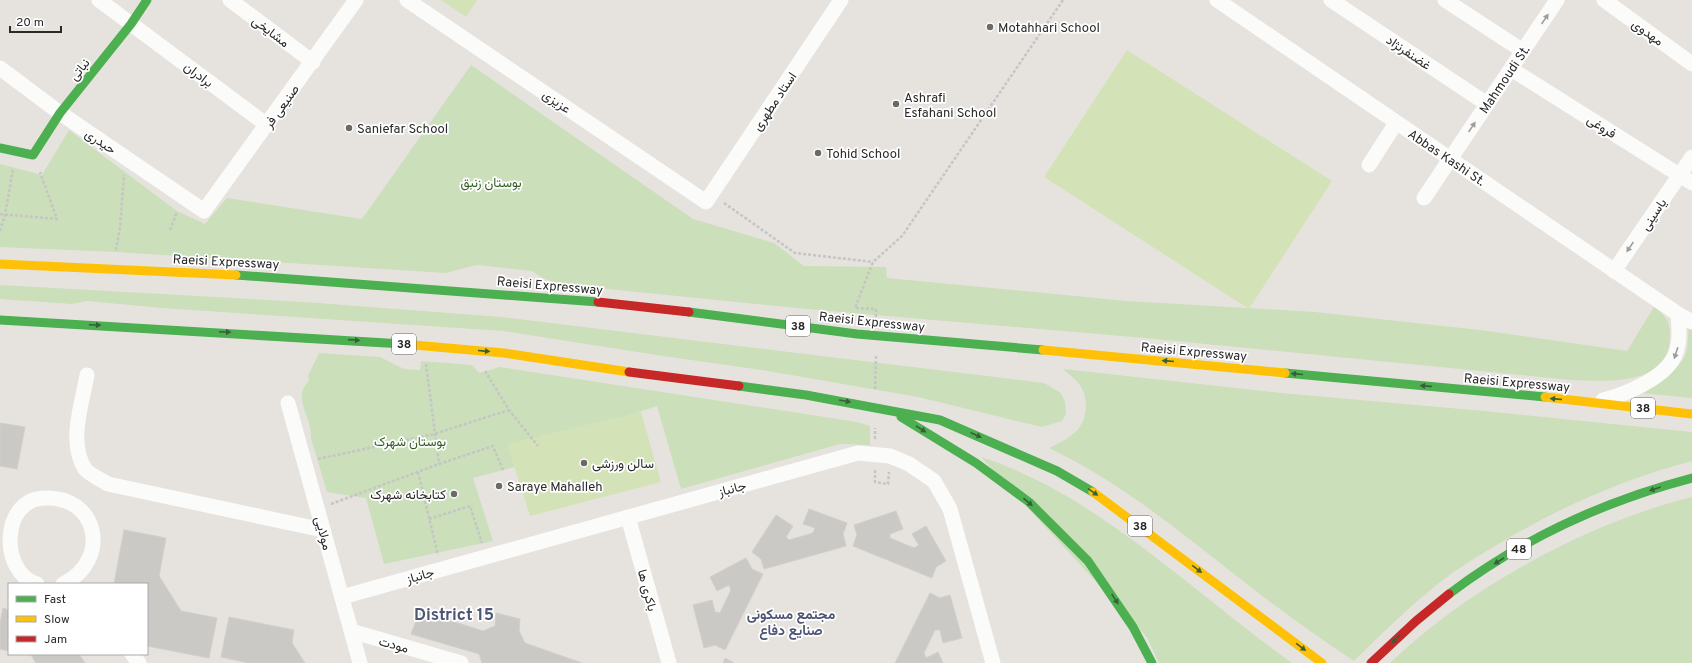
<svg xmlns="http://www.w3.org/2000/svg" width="1692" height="663" font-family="Overpass,Vazirmatn,sans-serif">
	<rect width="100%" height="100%" fill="#e6e3de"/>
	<g fill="#cadfba">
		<path d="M471,65L693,219L774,243L804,266L886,267L887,278L1127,301L1315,312L1480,330L1627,351L1654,307C1666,315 1671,324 1670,338C1668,387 1607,381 1571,380L1145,338L817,310L558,284L543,278L532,271L477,265L445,273L116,252L0,247V164L42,175L69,130L177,211L205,224L227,198L362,219Z"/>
		<path d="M0,285L305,302L501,317L1044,383L1061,393L1065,402L1066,414L1062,421L1042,427L918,397L762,370L663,356L503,331L162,308L87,301L72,304L0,299Z"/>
		<path d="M1689,327L1692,329V398L1641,393C1657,383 1682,370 1687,350C1688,343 1688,334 1689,327Z"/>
		<path d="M319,353L380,357L404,369L420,370L421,361L472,365L479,373L500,367L857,422L870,426V445L840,444L681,489L657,406L538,446L518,466L473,478L493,541L384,564L366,498L327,492L311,438C313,418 291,398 309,381L308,376Z"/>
		<path d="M1063,369L1281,393L1484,411L1692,432V461C1624,479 1560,507 1500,543C1479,555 1458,568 1439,583C1409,607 1381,634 1354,661C1316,636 1279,609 1243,581C1181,533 1121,482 1049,448C1057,444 1066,440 1073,434C1088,423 1090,398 1079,384C1075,378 1068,374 1063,369Z"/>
		<path d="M981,457C1096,494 1194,593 1292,663H1159L1147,637Z"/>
		<path d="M1692,497V663H1390C1468,588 1587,523 1692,497Z"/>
	</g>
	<g fill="#d4e2b8">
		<path d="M441,0H477L466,17Z"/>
		<path d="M1127,50L1332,181L1249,309L1044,177Z"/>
		<path d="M641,412L661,482L530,516L507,444Z"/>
	</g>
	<g fill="#cbc9c5" stroke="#d1cfca">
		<path d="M0,423L25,427L17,469L0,466Z"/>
		<path d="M809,509L847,523L843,534L846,546L764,569L761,559L752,552L776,515L793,526L786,537L789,540L813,533L815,528L803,524Z"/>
		<path d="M896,511L903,529L890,534V538L914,548L919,545L912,534L926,526L946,561L936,567L932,578L853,546L857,535L854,525Z"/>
		<path d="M124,530L166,538L159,576L181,611L217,618L209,658L147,646V584H114Z"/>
		<path d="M746,558L752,569L763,574L725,650L715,645L704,648L693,605L712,600L715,612L720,613L731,590L729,585L717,591L710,577Z"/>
		<path d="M930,593L940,598L950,595L962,638L943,643L940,630H935L924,653L926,658L938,652L943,663H895Z"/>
		<path d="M3,608L9,610V651L0,649V623Z"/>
		<path d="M420,611L483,631L495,626L496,613L520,619L519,631L525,643L582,663H482L479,654L411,634Z"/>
		<path d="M229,617L294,630L292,643L305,663H249L221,657Z"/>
		<path d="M24,654H79L85,663H36L31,655Z"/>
		<path d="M725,658L734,663H723Z"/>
	</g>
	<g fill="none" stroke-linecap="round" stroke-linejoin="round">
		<g stroke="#c6c5c5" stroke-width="2.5" stroke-dasharray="3 2" stroke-linecap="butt">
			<path d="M724,203L795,253L873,262"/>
			<path d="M0,214L57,219L40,172"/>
			<path d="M170,230L177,212"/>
			<path d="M0,231L5,215L13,170"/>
			<path d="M116,250L120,228L124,175"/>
			<path d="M876,317V309L855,308L873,262L902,236L1063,0"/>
			<path d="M426,364L439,464"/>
			<path d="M485,371L509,410L538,446"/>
			<path d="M875,389L876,354"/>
			<path d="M875,439V428"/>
			<path d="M318,459L434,434L509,410"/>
			<path d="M875,470V482L888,484L889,472"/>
			<path d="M418,472L438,555"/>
			<path d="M331,504L439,464L493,446L503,470"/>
			<path d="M429,519L470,506L482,543"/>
		</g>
		<g stroke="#fbfbfa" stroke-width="15">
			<path d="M99,0L267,125"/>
			<path d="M230,0L313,62"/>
			<path d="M407,0L706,202L841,0"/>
			<path d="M1217,0L1678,314L1692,322"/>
			<path d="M1331,0L1487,104"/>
			<path d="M1445,0L1523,51"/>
			<path d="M1604,0L1692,64"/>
			<path d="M0,68L60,113L204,211L356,0"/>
			<path d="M1511,69L1692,183"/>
			<path d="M1369,165L1396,123"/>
			<path d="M1424,198L1557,0"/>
			<path d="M1614,271L1692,157"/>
			<path d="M87,375C82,404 68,442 85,469C90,475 102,480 108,484L323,530"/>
			<path d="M1603,400C1624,395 1662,379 1673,359C1681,346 1679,329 1678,314"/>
			<path d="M288,403L360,663"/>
			<path d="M628,517L669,663"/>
			<path d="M37,584C0,573 0,500 44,498C98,495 112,560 63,584"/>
			<path d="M342,597L858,453L890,456L909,464L934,481L950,509L993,663"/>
			<path d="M351,631L461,663"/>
			<path d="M132,654L139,663"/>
		</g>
		<g stroke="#4caf50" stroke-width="9">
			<path d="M0,148L33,155L60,113L131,24L147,0"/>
			<path d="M236,275L598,302"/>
			<path d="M689,312L857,334L1043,350"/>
			<path d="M0,320L403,344"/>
			<path d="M1285,373L1545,397"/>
			<path d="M739,386L806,395L940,420L1057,471L1093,492"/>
			<path d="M901,417L976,463L1029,502L1088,561L1133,627L1152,663"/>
			<path d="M1449,594C1522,539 1604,501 1692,478"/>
		</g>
		<g stroke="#ffc107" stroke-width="9">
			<path d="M0,264L236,275"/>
			<path d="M403,344L504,353L629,372"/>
			<path d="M1043,350L1285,373"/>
			<path d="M1545,397L1692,414"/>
			<path d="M1093,492L1322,663"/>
		</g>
		<g stroke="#c62828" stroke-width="9">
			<path d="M598,302L689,312"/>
			<path d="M629,372L739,386"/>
			<path d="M1371,663L1416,621L1449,594"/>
		</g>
	</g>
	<defs><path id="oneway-solid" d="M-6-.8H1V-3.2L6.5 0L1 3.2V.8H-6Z"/></defs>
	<g fill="#9c9c9c">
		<use href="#oneway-solid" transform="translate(1545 19) rotate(-56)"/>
		<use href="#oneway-solid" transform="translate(1472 127) rotate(-56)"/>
		<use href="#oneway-solid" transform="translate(1630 247) rotate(124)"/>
		<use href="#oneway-solid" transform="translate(1676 353) rotate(108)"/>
	</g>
	<g fill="#375f39">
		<use href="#oneway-solid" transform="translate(95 325) rotate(3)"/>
		<use href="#oneway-solid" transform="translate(225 332) rotate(3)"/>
		<use href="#oneway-solid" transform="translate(354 340) rotate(4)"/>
		<use href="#oneway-solid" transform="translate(484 351) rotate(5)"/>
		<use href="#oneway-solid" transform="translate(1168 361) rotate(-175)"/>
		<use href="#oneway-solid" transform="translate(1297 374) rotate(-175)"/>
		<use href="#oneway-solid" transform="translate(1426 386) rotate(-175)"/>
		<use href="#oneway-solid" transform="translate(1556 399) rotate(-175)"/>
		<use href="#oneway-solid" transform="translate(845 401) rotate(10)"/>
		<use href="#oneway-solid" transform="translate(921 429) rotate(32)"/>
		<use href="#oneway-solid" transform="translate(976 435) rotate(24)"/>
		<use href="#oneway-solid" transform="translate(1655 489) rotate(161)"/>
		<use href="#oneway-solid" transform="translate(1093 492) rotate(34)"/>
		<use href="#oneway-solid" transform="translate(1028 502) rotate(41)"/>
		<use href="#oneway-solid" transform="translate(1499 561) rotate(148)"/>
		<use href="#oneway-solid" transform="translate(1197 569) rotate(37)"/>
		<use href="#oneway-solid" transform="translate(1115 599) rotate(57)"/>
		<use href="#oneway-solid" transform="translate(1396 639) rotate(136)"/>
		<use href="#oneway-solid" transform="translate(1301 647) rotate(37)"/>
	</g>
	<g fill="#6b6a68" stroke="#fff" stroke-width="1.5">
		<circle cx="990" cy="27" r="4"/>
		<circle cx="896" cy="104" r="4"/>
		<circle cx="349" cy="128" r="4"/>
		<circle cx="818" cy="153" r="4"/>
		<circle cx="584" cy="463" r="4"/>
		<circle cx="499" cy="486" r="4"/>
		<circle cx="454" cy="494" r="4"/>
	</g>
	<g text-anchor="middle" stroke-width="3.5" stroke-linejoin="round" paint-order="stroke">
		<g fill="#fff" stroke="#696969" stroke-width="1">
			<rect x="786" y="316" width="24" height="20" rx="3"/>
			<rect x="392" y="334" width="24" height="20" rx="3"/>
			<rect x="1631" y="398" width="24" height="20" rx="3"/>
			<rect x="1128" y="516" width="24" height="20" rx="3"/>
			<rect x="1507" y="539" width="24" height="20" rx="3"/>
		</g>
		<g font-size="12" font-weight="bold" fill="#292929">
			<text x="798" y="330">38</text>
			<text x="404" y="348">38</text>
			<text x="1643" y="412">38</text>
			<text x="1140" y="530">38</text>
			<text x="1519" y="553">48</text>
		</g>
		<g font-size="13" fill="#292929" stroke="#fff" text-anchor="start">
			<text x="998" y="32">Motahhari School</text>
			<text x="904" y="102">Ashrafi<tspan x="904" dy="15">Esfahani School</tspan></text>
			<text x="357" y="133">Saniefar School</text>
			<text x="826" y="158">Tohid School</text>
			<text x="592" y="468">سالن ورزشی</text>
			<text x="507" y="491">Saraye Mahalleh</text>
			<text x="446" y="499" text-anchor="end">کتابخانه شهرک</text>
		</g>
		<g font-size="13" fill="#292929" stroke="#fff">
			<text transform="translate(271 31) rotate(37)" y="5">مشایخی</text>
			<text transform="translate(1648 32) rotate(36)" y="5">مهدوی</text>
			<text transform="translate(1409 52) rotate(34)" y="5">غضنفرنژاد</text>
			<text transform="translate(79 69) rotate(-51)" y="5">نباتی</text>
			<text transform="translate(199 74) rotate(37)" y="5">برادران</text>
			<text transform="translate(1504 79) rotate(-56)" y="5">Mahmoudi St.</text>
			<text transform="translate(557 101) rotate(34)" y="5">عزیزی</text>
			<text transform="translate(774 101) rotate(-56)" y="5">استاد مطهری</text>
			<text transform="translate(281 106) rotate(-54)" y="5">صنیعی فر</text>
			<text transform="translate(1602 126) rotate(32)" y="5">فروغی</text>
			<text transform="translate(101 141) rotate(34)" y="5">حیدری</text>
			<text transform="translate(1447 157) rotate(34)" y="5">Abbas Kashi St.</text>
			<text transform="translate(1653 214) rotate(-56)" y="5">یاسینی</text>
			<text transform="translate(226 261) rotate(3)" y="5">Raeisi Expressway</text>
			<text transform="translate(550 285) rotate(5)" y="5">Raeisi Expressway</text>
			<text transform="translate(872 321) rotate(6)" y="5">Raeisi Expressway</text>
			<text transform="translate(1194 351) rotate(5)" y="5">Raeisi Expressway</text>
			<text transform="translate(1517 382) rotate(5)" y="5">Raeisi Expressway</text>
			<text transform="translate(732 488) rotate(-15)" y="5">جانباز</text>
			<text transform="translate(324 533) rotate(75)" y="5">مولايی</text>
			<text transform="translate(420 575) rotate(-16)" y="5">جانباز</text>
			<text transform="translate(648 590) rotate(75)" y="5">باکری ها</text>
			<text transform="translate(394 644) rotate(16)" y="5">مودت</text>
		</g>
		<g font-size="13" fill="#2f5e20" stroke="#fff">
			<text x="491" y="187">بوستان زنبق</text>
			<text x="410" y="446">بوستان شهرک</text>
		</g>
		<g font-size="14" font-weight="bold" fill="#4d5675" stroke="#fff">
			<text x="791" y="619">مجتمع مسکونی<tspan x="791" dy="16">صنایع دفاع</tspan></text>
		</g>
		<g font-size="17" font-weight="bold" fill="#4d5675" stroke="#fff">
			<text x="454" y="620">District 15</text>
		</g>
	</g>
	<rect x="8" y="583" width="140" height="72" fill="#ffffff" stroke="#a9a9a9"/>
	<rect x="16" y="596" width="20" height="6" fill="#4caf50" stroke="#a9a9a9"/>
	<text x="44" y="603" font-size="12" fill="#292929">Fast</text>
	<rect x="16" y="616" width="20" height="6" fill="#ffc107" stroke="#a9a9a9"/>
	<text x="44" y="623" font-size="12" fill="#292929">Slow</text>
	<rect x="16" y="636" width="20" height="6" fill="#c62828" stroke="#a9a9a9"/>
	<text x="44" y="643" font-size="12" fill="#292929">Jam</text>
	<path d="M10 26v6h51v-6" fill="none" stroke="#292929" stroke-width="2"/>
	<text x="16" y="26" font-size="12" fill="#292929" stroke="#ffffff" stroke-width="3" paint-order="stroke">20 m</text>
</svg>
